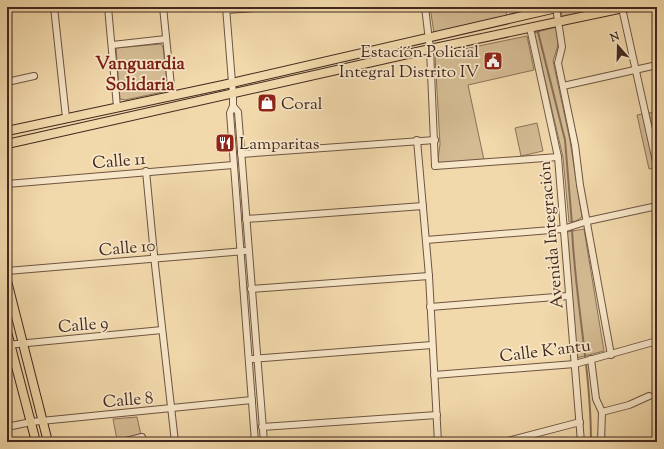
<svg xmlns="http://www.w3.org/2000/svg" width="664" height="449" font-family="'Sorts Mill Goudy',serif">
	<rect width="100%" height="100%" fill="#f2d9ab"/>
	<filter id="stains"><feTurbulence type="fractalNoise" baseFrequency=".005" numOctaves="4"/><feColorMatrix values="0 0 0 0 .2 0 0 0 0 .09 0 0 0 0 .02 0 0 0 .5 -.17"/></filter>
	<radialGradient id="worn" r=".72"><stop offset=".6" stop-color="#630" stop-opacity="0"/><stop offset="1" stop-color="#630" stop-opacity=".3"/></radialGradient>
	<g fill="#d4bb93" stroke="#8b7259">
		<path d="M430,7H506L507,18L434,33Z"/>
		<path d="M577,7H609L563,17L561,16L562,10Z"/>
		<path d="M556,27L558,45L553,61L570,141L582,217L576,221L569,222L563,157L534,33Z"/>
		<path d="M527,36L534,70L468,85L484,160L437,167L440,144L435,55Z"/>
		<path d="M161,44L163,47L168,89L167,91L125,100L120,99L116,48Z"/>
		<path d="M654,112L657,124V147L649,113Z"/>
		<path d="M643,114L655,168L649,169L637,115Z"/>
		<path d="M537,123L543,151L521,156L515,128Z"/>
		<path d="M584,229L604,351L577,358L567,232Z"/>
		<path d="M137,417L141,435L117,440L113,419Z"/>
	</g>
	<g fill="none" stroke-linecap="round" stroke-linejoin="round">
		<g stroke="#886f56" stroke-width="2">
			<path d="M533,7L534,12"/>
			<path d="M537,28L565,140L572,224"/>
			<path d="M572,228C575,300 591,370 591,442"/>
		</g>
		<defs>
			<g id="minor">
				<path d="M54,7L66,118"/>
				<path d="M108,7L117,107"/>
				<path d="M163,7L172,96"/>
				<path d="M226,7L233,95V106L230,113L255,442"/>
				<path d="M425,7L430,49L435,166L558,157"/>
				<path d="M524,7L527,15"/>
				<path d="M556,7L562,47L558,63L575,145L580,185L611,355"/>
				<path d="M622,8L657,166"/>
				<path d="M226,10L272,7"/>
				<path d="M530,28L558,157L581,442"/>
				<path d="M112,45L166,39"/>
				<path d="M7,82L34,76"/>
				<path d="M563,86L657,65"/>
				<path d="M233,106L238,112L264,442"/>
				<path d="M417,140L429,276L438,442"/>
				<path d="M241,154L435,140"/>
				<path d="M146,171L155,265L175,442"/>
				<path d="M7,184L233,165"/>
				<path d="M246,219L423,206"/>
				<path d="M426,240L563,229L588,221L657,206"/>
				<path d="M7,271L245,251"/>
				<path d="M251,289L429,276"/>
				<path d="M430,307L568,296"/>
				<path d="M7,345L162,330"/>
				<path d="M252,359L432,345"/>
				<path d="M591,359L596,399L602,412L601,442"/>
				<path d="M434,375L575,364L657,341"/>
				<path d="M602,412L629,405L649,396"/>
				<path d="M7,427L31,422L252,400"/>
				<path d="M262,427L437,415"/>
				<path d="M122,442L142,437"/>
				<path d="M504,442L580,422"/>
			</g>
			<g id="major">
				<path d="M7,131L223,85L561,7"/>
				<path d="M7,144L430,49L628,7"/>
				<path d="M7,281L48,442"/>
				<path d="M7,332L36,442"/>
			</g>
		</defs>
		<use href="#minor" stroke="#6e5542" stroke-width="8"/>
		<use href="#major" stroke="#42291f" stroke-width="10"/>
		<use href="#minor" stroke="#f7e6c8" stroke-width="6"/>
		<use href="#major" stroke="#f2d9ab" stroke-width="8"/>
	</g>
	<defs>
		<symbol id="civic-square" viewBox="-11 -11 22 22"><rect x="-9" y="-9" width="18" height="18" rx="4" fill="#8f2418" stroke="#f7e6c8"/><path d="M-.6-6.5H3V-4.5H.6V-3L4-1V1h2V6H-6V1h2V-1L-.6-3ZM-1.2 2.5V6h2.4V2.5Z" fill="#fff"/></symbol>
		<symbol id="shop-square" viewBox="-11 -11 22 22"><rect x="-9" y="-9" width="18" height="18" rx="4" fill="#8f2418" stroke="#f7e6c8"/><path d="M-5-2.5h2.3a2.7 3.5 0 0 1 5.4 0H5L5.5 6h-11ZM-1.5-2.5h3a1.5 2.3 0 0 0-3 0Z" fill="#fff"/></symbol>
		<symbol id="restaurant-square" viewBox="-11 -11 22 22"><rect x="-9" y="-9" width="18" height="18" rx="4" fill="#8f2418" stroke="#f7e6c8"/><path d="M-5-6h1v4h1v-4h1v4h1v-4h1v5L-1.5 .5V6h-2V.5L-5-1ZM5-6V6H3V1.5H1.5Q1.5-4 5-6Z" fill="#fff"/></symbol>
	</defs>
	<g fill-rule="evenodd">
		<use href="#civic-square" x="482" y="50" width="22" height="22"/>
		<use href="#shop-square" x="256" y="92" width="22" height="22"/>
		<use href="#restaurant-square" x="214" y="132" width="22" height="22"/>
	</g>
	<g text-anchor="middle" stroke-width="3.5" stroke-linejoin="round" paint-order="stroke">
		<g font-size="17" fill="#42291f" stroke="#f7e6c8" text-anchor="start">
			<text x="479" y="57" text-anchor="end">Estación Policial<tspan x="479" dy="20">Integral Distrito IV</tspan></text>
			<text x="281" y="109">Coral</text>
			<text x="239" y="149">Lamparitas</text>
		</g>
		<g font-size="17" fill="#42291f" stroke="#f7e6c8">
			<text transform="translate(119 160) rotate(-5)" y="6">Calle 11</text>
			<text transform="translate(550 235) rotate(-95)" y="6">Avenida Integración</text>
			<text transform="translate(127 247) rotate(-5)" y="6">Calle 10</text>
			<text transform="translate(83 324) rotate(-5)" y="6">Calle 9</text>
			<text transform="translate(545 350) rotate(-7)" y="6">Calle K'antu</text>
			<text transform="translate(128 399) rotate(-5)" y="6">Calle 8</text>
		</g>
		<g font-size="18" font-weight="bold" fill="#7a1f14" stroke="#f7e6c8">
			<text x="140" y="69">Vanguardia<tspan x="140" dy="21">Solidaria</tspan></text>
		</g>
	</g>
	<rect width="664" height="449" fill="none" stroke="#f2d9ab" stroke-width="24"/>
	<rect x="8" y="8" width="648" height="433" fill="none" stroke="#42291f" stroke-width="2"/>
	<rect x="12" y="12" width="640" height="425" fill="none" stroke="#42291f"/>
	<g transform="translate(618 46) rotate(340)" stroke="#f7e6c8" stroke-width="3" paint-order="stroke">
	<path d="M0-3L7 15L0 10L-7 15Z" fill="#42291f"/>
	<text y="-6" font-size="11" font-weight="bold" text-anchor="middle" fill="#42291f">N</text>
	</g>
	<rect width="100%" height="100%" filter="url(#stains)"/>
	<rect width="100%" height="100%" fill="url(#worn)"/>
</svg>
